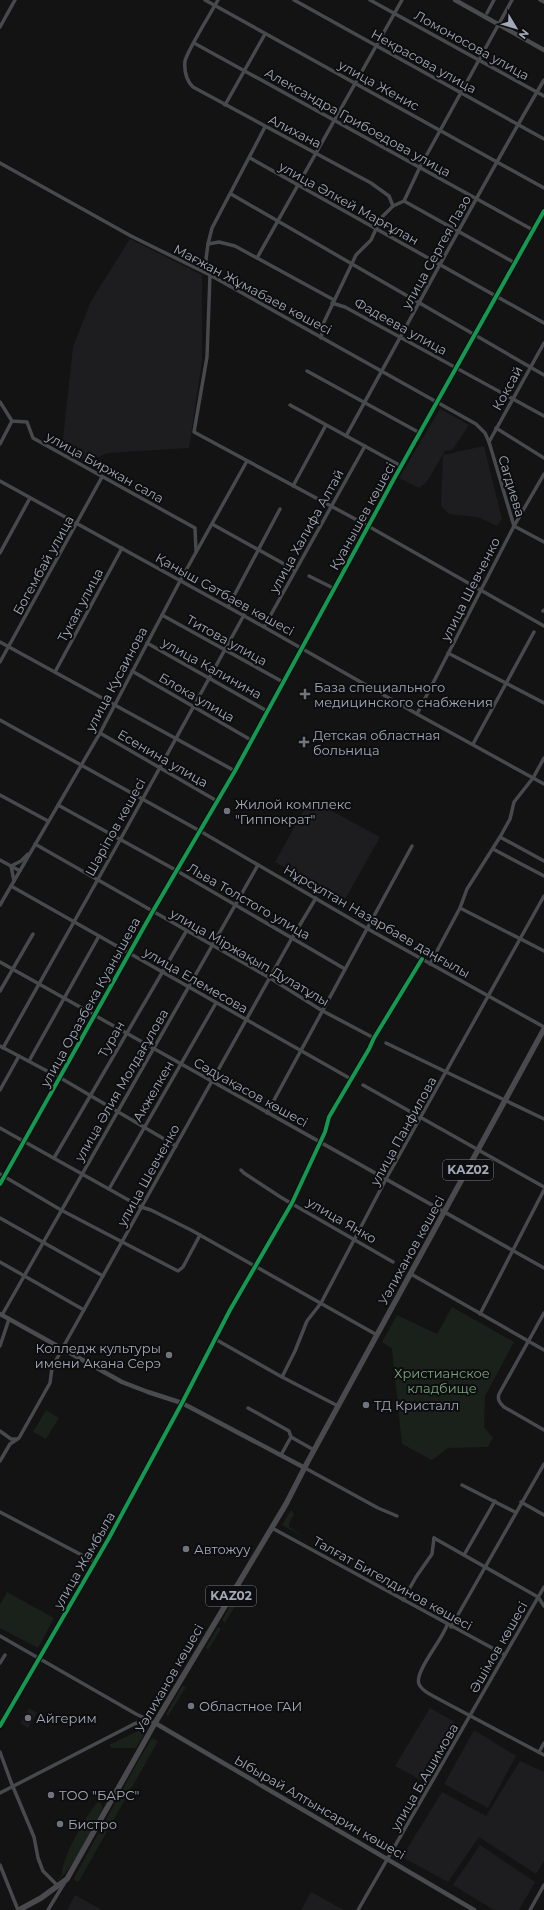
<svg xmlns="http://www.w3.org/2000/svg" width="544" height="1910" font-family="Montserrat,sans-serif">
	<rect width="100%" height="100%" fill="#131313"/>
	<g fill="#1d1d1f">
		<path d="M130,239L202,275V361L189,448L108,453L91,460L75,457L62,448L73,347L91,301Z"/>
		<path d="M440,409L469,425L452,450L445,451L426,483L419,488L399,478Z"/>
		<path d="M484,446L502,519L497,526L478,517L449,514L441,506L443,455Z"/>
		<path d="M310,799L380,837L344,901L275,862Z"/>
		<path d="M29,1708L37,1713L28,1728L20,1723Z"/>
		<path d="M430,1708L455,1722L421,1780L395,1766Z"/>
		<path d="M474,1730L516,1756L488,1808L444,1784Z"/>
		<path d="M520,1761L544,1772V1861L536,1874L479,1837L448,1882L402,1857L442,1792L486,1816Z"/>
		<path d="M480,1845L535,1882L519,1910H494L453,1885Z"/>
		<path d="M311,1892L344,1910H301Z"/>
		<path d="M75,1895L102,1910H67Z"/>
	</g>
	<g fill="#19211a">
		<path d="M452,1307L514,1342L485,1396L484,1427L493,1438L488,1447L448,1448L432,1460L402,1444L392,1349L382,1342L397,1315L437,1334Z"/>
		<path d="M46,1410L59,1418L46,1439L33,1432Z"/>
		<path d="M291,1510L294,1514L289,1524V1527L304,1537L282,1525Z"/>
		<path d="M7,1592L54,1618L38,1648L0,1628V1605Z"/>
		<path d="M239,1593L241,1594L240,1598L225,1623L222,1620L236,1595Z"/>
		<path d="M218,1627L221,1629L208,1650L206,1647Z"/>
		<path d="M182,1686L186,1687L168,1716L166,1714Z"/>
		<path d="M138,1731L144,1734L136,1748H112L109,1745Z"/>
		<path d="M152,1738L158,1741L150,1755L79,1881L76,1882L74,1878L137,1763Z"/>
		<path d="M99,1801L103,1808C90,1833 78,1860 59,1880H57L62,1875C60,1861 88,1811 99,1801Z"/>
	</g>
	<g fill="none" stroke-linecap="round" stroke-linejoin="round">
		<g stroke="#47494c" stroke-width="3.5">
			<path d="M205,0L544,188"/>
			<path d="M218,0C211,13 188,49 185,61C184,71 186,80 193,87L371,183L389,196L393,206"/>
			<path d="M294,0L544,139"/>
			<path d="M370,0L544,96"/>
			<path d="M540,0L544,2"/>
			<path d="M487,13L494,0"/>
			<path d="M0,27L15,0"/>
			<path d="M194,43L533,230"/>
			<path d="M225,105L265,34"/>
			<path d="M265,127L212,228L208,244L206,259L210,275L207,357L194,432L368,526L544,626"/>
			<path d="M250,158L544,323"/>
			<path d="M0,163L131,236L210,275L476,424L485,433L489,442L514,526L544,542"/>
			<path d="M231,194L544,375"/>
			<path d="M404,201L420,167L512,0"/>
			<path d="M404,201L515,263"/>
			<path d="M208,244L219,242L235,246L334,300"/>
			<path d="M257,258L402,0"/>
			<path d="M332,303L345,307L544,416"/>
			<path d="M321,338L324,322L356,255L371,240L381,218L393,206L404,201"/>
			<path d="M307,371L420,433"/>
			<path d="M0,402L12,421L27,422L33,438L195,528L196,551"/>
			<path d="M290,405L401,466"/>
			<path d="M496,428L544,458"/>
			<path d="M346,436C412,317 475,197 544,80"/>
			<path d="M489,442L544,343"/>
			<path d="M0,444L12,421"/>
			<path d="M0,481L264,627L417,714L544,784"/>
			<path d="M293,486L326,425"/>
			<path d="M212,524L295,570"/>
			<path d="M0,553L30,498"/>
			<path d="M309,576L333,588"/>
			<path d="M228,607L280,509"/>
			<path d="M543,611L544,610"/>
			<path d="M162,615L283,682"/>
			<path d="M264,627L365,446"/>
			<path d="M0,642L235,771"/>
			<path d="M147,643L267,711"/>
			<path d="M448,653L544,703"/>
			<path d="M0,662L102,477"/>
			<path d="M132,671L251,740"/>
			<path d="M55,672L122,548"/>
			<path d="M417,714L514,526L544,474"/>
			<path d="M0,720L200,831L368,929L544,1027"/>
			<path d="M100,733L217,801"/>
			<path d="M473,744L534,632"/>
			<path d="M0,795L48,821"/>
			<path d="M58,805L172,868L345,969"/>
			<path d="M500,837L544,861"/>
			<path d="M35,844L270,978L321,1010L374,1038"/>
			<path d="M493,849L544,876"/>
			<path d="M0,860L20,871"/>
			<path d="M14,881L11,866L21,861L28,854"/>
			<path d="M11,886L351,1079"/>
			<path d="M0,905L100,733L180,581L247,461"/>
			<path d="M460,908L544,951"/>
			<path d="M0,962L544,1268"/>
			<path d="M430,964L460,908L467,889L500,837L510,819L514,802L533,778L544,758"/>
			<path d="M0,991L33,934"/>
			<path d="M386,1043L544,1119"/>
			<path d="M0,1046L64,1080L176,1146"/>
			<path d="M3,1048L120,840L244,615"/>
			<path d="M29,1061L99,936"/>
			<path d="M363,1085L544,1187"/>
			<path d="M0,1090L19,1056"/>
			<path d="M267,1113L412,846"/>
			<path d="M0,1128L141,1207L151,1210L191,1230L377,1335"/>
			<path d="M54,1158L187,930"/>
			<path d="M241,1170L244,1173L282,1198L393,1262"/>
			<path d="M0,1174L61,1210L178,1271L183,1267L200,1235"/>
			<path d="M0,1184L153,911L235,771L395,477L544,211"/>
			<path d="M109,1189L216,1003"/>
			<path d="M0,1218L103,1276"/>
			<path d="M0,1262L84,1310"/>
			<path d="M411,1274L544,1350"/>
			<path d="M544,1313L499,1394C497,1400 500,1403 504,1407L544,1430"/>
			<path d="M480,1314L544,1190"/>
			<path d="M2,1315L258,865"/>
			<path d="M215,1339L282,1377L338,1406"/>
			<path d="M0,1346L9,1319"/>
			<path d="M282,1377L295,1351L307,1321L321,1303L386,1179L544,896"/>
			<path d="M248,1408L289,1431L291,1437L281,1455"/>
			<path d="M0,1431L11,1439H16"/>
			<path d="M291,1437L314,1450"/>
			<path d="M0,1461L10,1444L19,1438L50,1383L52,1368L62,1349L292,938L316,898"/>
			<path d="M305,1468L378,1508L397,1516"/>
			<path d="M462,1485L515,1512"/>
			<path d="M521,1502L544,1515"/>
			<path d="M0,1512L95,1562"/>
			<path d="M272,1528L505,1655"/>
			<path d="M434,1538L538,1597L544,1606"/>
			<path d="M464,1555L495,1501"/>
			<path d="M403,1600L416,1577L432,1554L434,1538"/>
			<path d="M447,1625C443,1639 414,1672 419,1684C421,1690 428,1693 433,1696L544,1755"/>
			<path d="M451,1627L544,1464"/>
			<path d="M0,1636L136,1714L155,1723"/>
			<path d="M0,1663L5,1655"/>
			<path d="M0,1726L109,1538L182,1403L230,1310L292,1203L325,1132L329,1117L369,1049L374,1038L422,959"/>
			<path d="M0,1752L11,1782L34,1837L38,1858L43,1871L58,1886"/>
			<path d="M539,1752L544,1743"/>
			<path d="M0,1793L134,1724L145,1720"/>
			<path d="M0,1865L18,1910"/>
			<path d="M48,1910L65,1882"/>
			<path d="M358,1910L544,1587"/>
			<path d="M530,1910L544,1885"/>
		</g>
		<g stroke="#4a4b4e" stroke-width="4.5">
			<path d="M455,0L544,50"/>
			<path d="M0,1314L122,1382L148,1392L182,1403L305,1468"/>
			<path d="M155,1723L474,1910"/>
		</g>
		<path stroke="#4a4a4e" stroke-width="5.5" d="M19,1910L41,1898L67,1879L155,1723L286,1504L307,1463L544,1029"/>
		<defs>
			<g id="cycleway">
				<path d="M0,1184L153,911L235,771L395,477L544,211"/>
				<path d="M0,1726L109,1538L182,1403L230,1310L292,1203L325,1132L329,1117L369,1049L374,1038L422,959"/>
			</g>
		</defs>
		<use href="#cycleway" stroke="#0d0d0f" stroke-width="6"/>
		<use href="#cycleway" stroke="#139951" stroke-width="4"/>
	</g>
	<g fill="#70747d" stroke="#0d0d0f" stroke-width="1.5">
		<path d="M303 688h4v4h4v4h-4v4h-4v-4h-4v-4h4z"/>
		<path d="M302 736h4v4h4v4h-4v4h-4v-4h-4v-4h4z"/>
		<circle cx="227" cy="811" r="4"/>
		<circle cx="169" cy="1355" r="4"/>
		<circle cx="366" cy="1405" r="4"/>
		<circle cx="186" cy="1549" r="4"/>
		<circle cx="191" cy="1706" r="4"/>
		<circle cx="28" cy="1718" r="4"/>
		<circle cx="51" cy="1795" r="4"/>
		<circle cx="60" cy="1824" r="4"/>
	</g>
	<g text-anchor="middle" stroke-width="4" stroke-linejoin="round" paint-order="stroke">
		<g fill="#0d0d0f" stroke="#757a84" stroke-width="1">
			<rect x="443" y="1160" width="50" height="20" rx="3"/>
			<rect x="206" y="1586" width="50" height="20" rx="3"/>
		</g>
		<g font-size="12" font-weight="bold" fill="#a2a9b6">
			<text x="468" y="1174">KАZ02</text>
			<text x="231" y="1600">KАZ02</text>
		</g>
		<g font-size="13" fill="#a2a9b6" stroke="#0d0d0f">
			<text transform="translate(472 45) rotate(29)" y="5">Ломоносова улица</text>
			<text transform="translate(424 61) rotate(29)" y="5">Некрасова улица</text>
			<text transform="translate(379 85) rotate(29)" y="5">улица Женис</text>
			<text transform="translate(358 122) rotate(29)" y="5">Александра Грибоедова улица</text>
			<text transform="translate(295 131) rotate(27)" y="5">Алихана</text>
			<text transform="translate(349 203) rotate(29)" y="5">улица Әлкей Марғұлан</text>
			<text transform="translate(436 252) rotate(-61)" y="5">улица Сергея Лазо</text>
			<text transform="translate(253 289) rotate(28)" y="5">Мағжан Жұмабаев көшесі</text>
			<text transform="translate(401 326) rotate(29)" y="5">Фадеева улица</text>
			<text transform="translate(507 388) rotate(-61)" y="5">Коксай</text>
			<text transform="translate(105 467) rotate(29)" y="5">улица Биржан сала</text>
			<text transform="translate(512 486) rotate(73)" y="5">Сагдиева</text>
			<text transform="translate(362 516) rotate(-61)" y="5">Қуанышев көшесі</text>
			<text transform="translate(306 531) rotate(-61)" y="5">улица Халифа Алтай</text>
			<text transform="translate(43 565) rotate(-61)" y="5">Богембай улица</text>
			<text transform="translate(470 589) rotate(-63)" y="5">улица Шевченко</text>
			<text transform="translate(225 594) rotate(29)" y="5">Қаныш Сәтбаев көшесі</text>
			<text transform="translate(80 605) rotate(-62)" y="5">Тукая улица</text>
			<text transform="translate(227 640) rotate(29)" y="5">Титова улица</text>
			<text transform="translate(212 668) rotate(29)" y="5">улица Калинина</text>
			<text transform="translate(116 679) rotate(-62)" y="5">улица Кусаинова</text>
			<text transform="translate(197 697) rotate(30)" y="5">Блока улица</text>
			<text transform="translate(163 758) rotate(30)" y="5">Есенина улица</text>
			<text transform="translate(115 827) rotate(-61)" y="5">Шәріпов көшесі</text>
			<text transform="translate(249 901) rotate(30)" y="5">Льва Толстого улица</text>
			<text transform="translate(377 921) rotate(30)" y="5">Нұрсұлтан Назарбаев даңғылы</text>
			<text transform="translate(250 957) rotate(30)" y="5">улица Міржақып Дулатұлы</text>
			<text transform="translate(196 980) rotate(30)" y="5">улица Елемесова</text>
			<text transform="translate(90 1002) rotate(-61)" y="5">улица Оразбека Куанышева</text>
			<text transform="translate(111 1039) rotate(-60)" y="5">Туран</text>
			<text transform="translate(121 1085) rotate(-60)" y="5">улица Әлия Молдағұлова</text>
			<text transform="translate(153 1091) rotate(-60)" y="5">Акжелкен</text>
			<text transform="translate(251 1092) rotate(29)" y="5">Сәдуақасов көшесі</text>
			<text transform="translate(403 1131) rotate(-61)" y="5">улица Панфилова</text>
			<text transform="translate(148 1175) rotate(-61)" y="5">улица Шевченко</text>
			<text transform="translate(342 1220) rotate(30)" y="5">улица Янко</text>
			<text transform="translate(411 1250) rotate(-61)" y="5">Уәлиханов көшесі</text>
			<text transform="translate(84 1560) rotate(-60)" y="5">улица Жамбыла</text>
			<text transform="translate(393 1583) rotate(29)" y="5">Талғат Бигелдинов көшесі</text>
			<text transform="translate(498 1647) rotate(-60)" y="5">Әшімов көшесі</text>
			<text transform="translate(169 1678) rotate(-60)" y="5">Уәлиханов көшесі</text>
			<text transform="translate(424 1777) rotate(-60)" y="5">улица Б.Ашимова</text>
			<text transform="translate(320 1807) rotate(30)" y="5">Ыбырай Алтынсарин көшесі</text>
		</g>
		<g font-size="13" fill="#a2a9b6" stroke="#0d0d0f" text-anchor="start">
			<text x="314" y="692">База специального<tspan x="314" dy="15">медицинского снабжения</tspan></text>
			<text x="313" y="740">Детская областная<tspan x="313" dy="15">больница</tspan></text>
			<text x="235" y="809">Жилой комплекс<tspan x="235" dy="15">"Гиппократ"</tspan></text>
			<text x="161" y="1353" text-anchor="end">Колледж культуры<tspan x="161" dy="15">имени Акана Серэ</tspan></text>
			<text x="374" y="1410">ТД Кристалл</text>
			<text x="194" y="1554">Автожуу</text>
			<text x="199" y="1711">Областное ГАИ</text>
			<text x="36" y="1723">Айгерим</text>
			<text x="59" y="1800">ТОО "БАРС"</text>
			<text x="68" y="1829">Бистро</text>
		</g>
		<g font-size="13" fill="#77a37a" stroke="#0d0d0f">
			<text x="442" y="1378">Христианское<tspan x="442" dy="15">кладбище</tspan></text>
		</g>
	</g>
	<g transform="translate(516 28) rotate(128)" stroke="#0d0d0f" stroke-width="3" paint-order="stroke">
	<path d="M0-3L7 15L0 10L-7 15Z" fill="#a2a9b6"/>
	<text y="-6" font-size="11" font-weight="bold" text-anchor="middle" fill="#a2a9b6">N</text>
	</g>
</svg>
